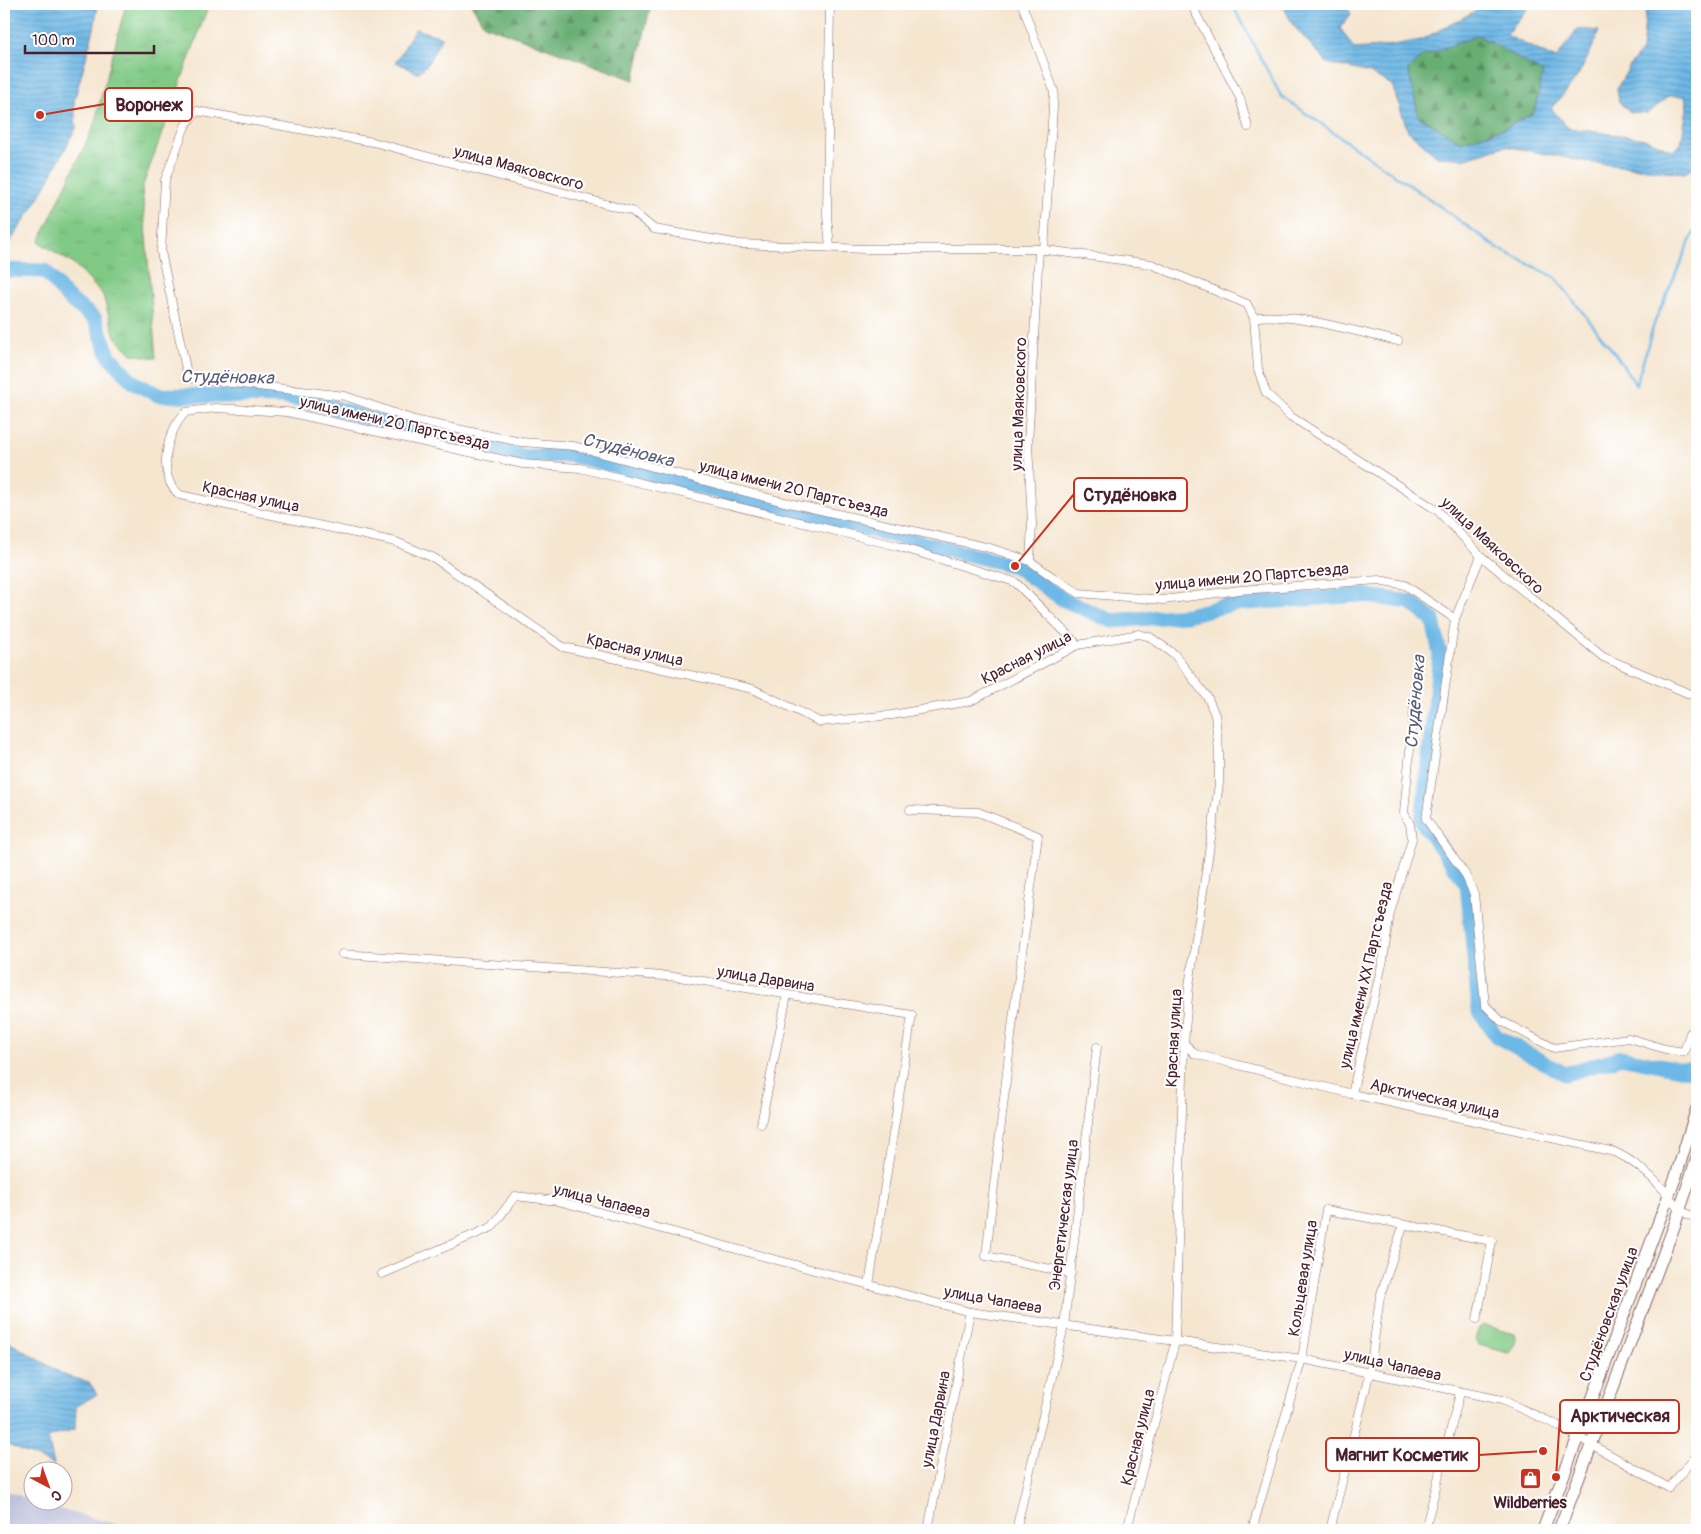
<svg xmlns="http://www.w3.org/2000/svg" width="1701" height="1534" font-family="Pangolin,sans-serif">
	<defs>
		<pattern id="grass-tufts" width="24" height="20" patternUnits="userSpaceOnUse" patternTransform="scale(1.25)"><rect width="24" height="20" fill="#81ca86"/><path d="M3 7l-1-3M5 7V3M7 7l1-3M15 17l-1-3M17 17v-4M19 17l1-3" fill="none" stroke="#71ad74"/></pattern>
		<pattern id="forest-firs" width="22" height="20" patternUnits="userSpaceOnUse" patternTransform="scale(1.25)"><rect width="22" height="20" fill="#68ae73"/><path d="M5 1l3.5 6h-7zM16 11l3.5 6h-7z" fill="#588d5f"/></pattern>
		<pattern id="water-rules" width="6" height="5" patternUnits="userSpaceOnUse" patternTransform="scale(1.25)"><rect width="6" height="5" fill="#6db8e6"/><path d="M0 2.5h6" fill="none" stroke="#5c95bb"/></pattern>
	</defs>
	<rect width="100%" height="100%" fill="#fff"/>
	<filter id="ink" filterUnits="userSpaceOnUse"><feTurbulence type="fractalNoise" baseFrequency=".02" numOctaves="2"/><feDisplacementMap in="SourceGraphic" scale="10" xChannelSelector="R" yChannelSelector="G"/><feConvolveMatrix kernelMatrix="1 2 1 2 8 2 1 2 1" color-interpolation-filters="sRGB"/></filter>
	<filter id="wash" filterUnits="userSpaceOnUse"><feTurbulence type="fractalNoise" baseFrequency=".0096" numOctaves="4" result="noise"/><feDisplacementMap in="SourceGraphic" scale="20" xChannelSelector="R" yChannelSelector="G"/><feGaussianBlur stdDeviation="1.12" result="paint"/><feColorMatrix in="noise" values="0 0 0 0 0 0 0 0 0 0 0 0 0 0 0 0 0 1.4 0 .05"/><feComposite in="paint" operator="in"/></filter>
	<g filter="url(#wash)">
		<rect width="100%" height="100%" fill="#f5e6d0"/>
		<path fill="#c0c2dd" d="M4,1490L32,1500V1502L122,1526L172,1528L181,1530H4Z"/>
		<path fill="url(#grass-tufts)" stroke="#667458" d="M126,4H209L142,188L156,358L132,354L115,337L103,295L75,265L39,242L93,128Z"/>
		<g fill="url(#forest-firs)" stroke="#59664f">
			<path d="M471,4H651L634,80L484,25Z"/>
			<path d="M1478,35L1544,72L1534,113L1503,129L1461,142L1419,117L1408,70L1421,57Z"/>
		</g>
		<path fill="#81ca86" stroke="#667458" d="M1484,1325L1514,1334L1516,1339L1512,1351L1508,1353L1479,1345L1475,1339L1479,1328Z"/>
		<g fill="url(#water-rules)" stroke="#5c6c88" fill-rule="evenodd">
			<path d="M4,4H98L94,29L74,101L76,128L39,198L4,251Z"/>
			<path d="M1282,4H1346L1351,14L1340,28L1354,49L1381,47L1421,40L1481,8L1484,4H1531L1506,35L1556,59L1578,29L1599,31C1586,64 1576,83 1551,108L1568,128L1647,139L1673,151L1681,144L1687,108L1685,96H1669L1648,113L1630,112L1619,102L1617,88L1631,64L1642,51L1646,9L1648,4H1697V165L1685,173L1594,163L1505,146L1463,159L1437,156L1408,131L1392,85L1370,73L1327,63L1293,25ZM1478,35L1543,73L1534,113L1503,129L1461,142L1419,117L1408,70L1421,57Z"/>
			<path d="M415,29L442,37L426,66L418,73L396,62Z"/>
			<path d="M4,1339L66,1376L89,1382L97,1394L76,1407L75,1429L48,1438L54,1465L4,1443Z"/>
		</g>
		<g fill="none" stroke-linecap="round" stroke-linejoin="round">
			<path stroke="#6db8e6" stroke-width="2.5" d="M1232,4L1281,96L1441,207L1497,248L1555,277L1616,355L1636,385L1654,324L1697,225"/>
			<path stroke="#6db8e6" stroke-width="15" d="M4,270L45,271L68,298L95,319L109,356L133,382L158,395L283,397L325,405L377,421L525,457L571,455L1015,566L1064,600L1112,621L1187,615L1233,604L1361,595L1410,602L1433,620L1440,655L1422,822L1467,884L1479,1010L1496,1036L1565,1074L1621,1057L1679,1069L1697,1070"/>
		</g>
	</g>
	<g filter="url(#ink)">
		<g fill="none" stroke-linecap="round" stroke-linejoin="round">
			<defs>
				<g id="minor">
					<path d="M830,4L827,216L830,247"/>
					<path d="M1022,4L1054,91L1044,250"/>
					<path d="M1191,4L1240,98L1248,127"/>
					<path d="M1254,318C1283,310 1365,334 1398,341"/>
					<path d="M1030,561L1032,524L1028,444L1039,249"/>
					<path d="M1455,619L1481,556"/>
					<path d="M1078,645L1015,582L897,546L580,468L523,464L287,412L215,408L186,412C166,431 156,477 180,495L396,542L434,558L563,647L753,689L820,722L892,715L971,701L1078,645L1139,634L1150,637L1174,654L1208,698L1215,715L1219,751V784L1189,986L1184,1043L1175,1342L1127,1530"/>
					<path d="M1697,697L1603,657L1481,556L1438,511L1290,416L1266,393L1258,369L1254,318L1247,304L1151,264L1039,249H865L740,244L654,229L632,211L373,142L197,111L185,126L165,180L161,252L188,378L345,396L414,420L521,442L574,446L780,501L990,548L1030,561L1054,578L1079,593L1163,600L1240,590L1379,580L1405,585L1455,619L1426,819L1465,874L1474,894L1485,1005L1501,1021L1554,1048L1629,1038L1665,1049L1684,1052L1690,1033L1697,1028"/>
					<path d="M910,810L978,812L1038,836L1013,1019L986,1256L1071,1273"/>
					<path d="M342,954L679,977L912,1015L869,1285"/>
					<path d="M1184,1043L1195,1054L1352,1094L1615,1152C1634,1161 1648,1173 1662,1188C1677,1204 1674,1210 1697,1218"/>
					<path d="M1352,1094L1383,960L1390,913L1412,839L1410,824L1404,813L1416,686"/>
					<path d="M761,1124L787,995"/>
					<path d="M382,1274L492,1227L515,1196L558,1201L970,1312L1302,1359L1502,1400L1557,1425L1669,1488L1697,1454"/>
					<path d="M928,1530L970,1312"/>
					<path d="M1016,1530L1064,1326L1097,1047"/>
					<path d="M1252,1530L1302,1359L1326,1210L1492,1241L1477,1319"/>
					<path d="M1330,1530L1370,1371L1380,1297L1403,1226"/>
					<path d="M1425,1530L1460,1393"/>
				</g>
				<g id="primary">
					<path d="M1543,1530L1676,1176L1697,1108"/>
					<path d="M1559,1530L1675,1224L1697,1158"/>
				</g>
			</defs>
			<use href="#minor" stroke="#866565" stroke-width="9"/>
			<use href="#primary" stroke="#866565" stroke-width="13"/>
			<use href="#minor" stroke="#fff" stroke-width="8"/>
			<use href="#primary" stroke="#fff" stroke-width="11"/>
		</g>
	</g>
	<defs>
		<symbol id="shop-square" viewBox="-11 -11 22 22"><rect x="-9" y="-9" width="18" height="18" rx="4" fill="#c8321e" stroke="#fff"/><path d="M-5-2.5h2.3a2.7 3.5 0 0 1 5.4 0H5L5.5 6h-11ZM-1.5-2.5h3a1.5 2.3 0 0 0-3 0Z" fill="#fff"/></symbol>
	</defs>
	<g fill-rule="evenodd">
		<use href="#shop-square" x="1518" y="1466" width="25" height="25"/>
	</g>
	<g text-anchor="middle" stroke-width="4" stroke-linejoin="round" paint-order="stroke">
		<g font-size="16" fill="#4a1f2b" stroke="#fff">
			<text transform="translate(519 167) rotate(15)" y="6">улица Маяковского</text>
			<text transform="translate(1018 404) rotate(-88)" y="6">улица Маяковского</text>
			<text transform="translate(395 422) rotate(13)" y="6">улица имени 20 Партсъезда</text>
			<text transform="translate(794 488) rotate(14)" y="6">улица имени 20 Партсъезда</text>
			<text transform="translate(251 496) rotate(12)" y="6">Красная улица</text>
			<text transform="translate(1493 545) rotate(43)" y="6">улица Маяковского</text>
			<text transform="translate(1252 576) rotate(-5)" y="6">улица имени 20 Партсъезда</text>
			<text transform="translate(635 649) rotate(13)" y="6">Красная улица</text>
			<text transform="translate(1026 657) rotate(-27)" y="6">Красная улица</text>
			<text transform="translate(1365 975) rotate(-77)" y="6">улица имени ХХ Партсъезда</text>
			<text transform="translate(766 978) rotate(9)" y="6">улица Дарвина</text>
			<text transform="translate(1173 1038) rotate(-87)" y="6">Красная улица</text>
			<text transform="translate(1435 1098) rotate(13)" y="6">Арктическая улица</text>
			<text transform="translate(602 1200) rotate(14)" y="6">улица Чапаева</text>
			<text transform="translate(1063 1215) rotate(-83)" y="6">Энергетическая улица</text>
			<text transform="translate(1302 1278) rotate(-81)" y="6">Кольцевая улица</text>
			<text transform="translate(993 1299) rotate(10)" y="6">улица Чапаева</text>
			<text transform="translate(1608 1314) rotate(-70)" y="6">Студёновская улица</text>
			<text transform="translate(1393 1364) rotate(13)" y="6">улица Чапаева</text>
			<text transform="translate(935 1419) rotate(-79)" y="6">улица Дарвина</text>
			<text transform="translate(1137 1437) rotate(-76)" y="6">Красная улица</text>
		</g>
		<g font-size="16" font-weight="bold" fill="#4a1f2b" stroke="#fff">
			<text x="1530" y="1508">Wildberries</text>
		</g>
		<g font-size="18" font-style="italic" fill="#585c76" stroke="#fff">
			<text transform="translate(227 377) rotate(1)" y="6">Студёновка</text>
			<text transform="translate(628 450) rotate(14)" y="6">Студёновка</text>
			<text transform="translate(1415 702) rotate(-85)" y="6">Студёновка</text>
		</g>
	</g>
	<path fill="none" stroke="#c8321e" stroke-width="2" d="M40 115L105 104M1015 566L1074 494M1556 1477L1560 1416M1543 1451L1479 1455"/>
	<g fill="#c8321e" stroke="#fff" stroke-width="2">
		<circle cx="40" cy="115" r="5"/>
		<circle cx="1015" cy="566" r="5"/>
		<circle cx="1556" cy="1477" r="5"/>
		<circle cx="1543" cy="1451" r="5"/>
	</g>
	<g fill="#fff" stroke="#c8321e" stroke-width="2">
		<rect x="105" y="88" width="87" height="33" rx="5"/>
		<rect x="1074" y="478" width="113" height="33" rx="5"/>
		<rect x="1560" y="1400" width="119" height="33" rx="5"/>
		<rect x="1326" y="1438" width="153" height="33" rx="5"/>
	</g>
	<g font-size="18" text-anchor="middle" font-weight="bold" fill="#4a1f2b">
		<text x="149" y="111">Воронеж</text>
		<text x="1130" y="501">Студёновка</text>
		<text x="1620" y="1422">Арктическая</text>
		<text x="1402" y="1461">Магнит Косметик</text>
	</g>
	<rect width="1701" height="1534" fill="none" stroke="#fff" stroke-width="20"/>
	<g transform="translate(48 1486) rotate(139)"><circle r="24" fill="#ffffff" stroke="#b7a5aa"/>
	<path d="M0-4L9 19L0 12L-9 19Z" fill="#c8321e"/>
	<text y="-8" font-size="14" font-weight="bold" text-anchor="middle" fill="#4a1f2b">С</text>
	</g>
	<path d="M25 45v8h129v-8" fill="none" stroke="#4a1f2b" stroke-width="2.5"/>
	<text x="32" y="45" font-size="15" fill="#4a1f2b" stroke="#ffffff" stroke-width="4" paint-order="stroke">100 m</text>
</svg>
